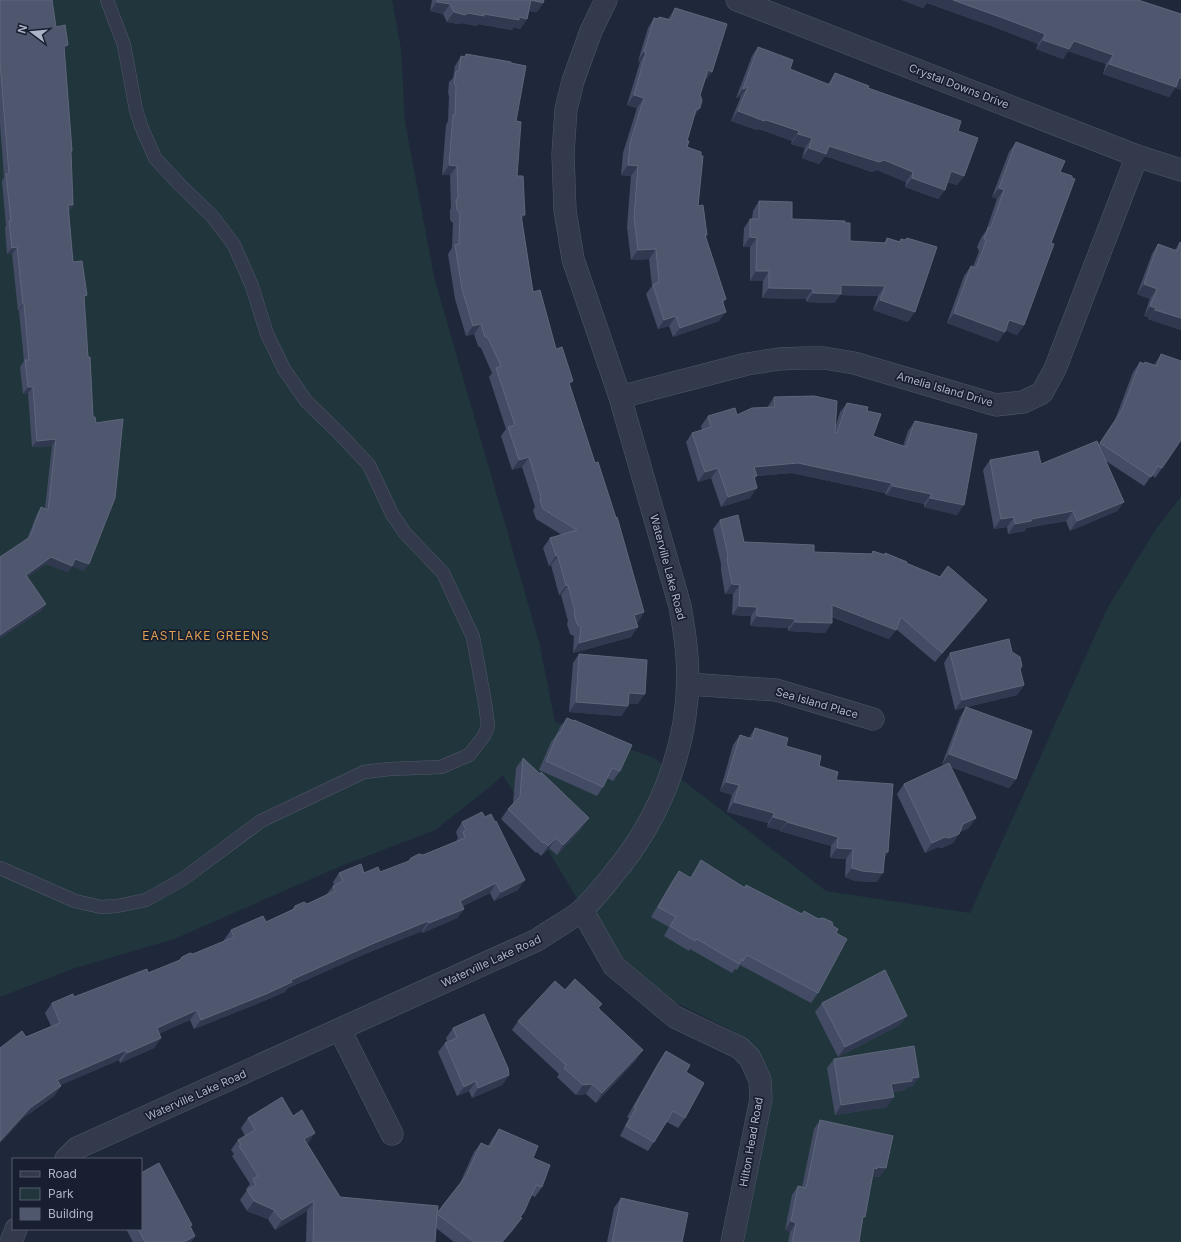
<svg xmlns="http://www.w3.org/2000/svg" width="1181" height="1242" font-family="Inter,sans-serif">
	<rect width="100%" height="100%" fill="#1f283b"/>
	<path fill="#21363c" d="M0,0H392L401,49L405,122L434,277L539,642L555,722L654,758L826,891L970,913L1108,607L1156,529L1181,497V1242H733L765,1087L747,1041L731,1030L675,1002L640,976L615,949L582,907L503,775L491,786L435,830L341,866L174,939L72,969L0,997Z"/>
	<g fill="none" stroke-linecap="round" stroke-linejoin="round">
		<defs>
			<path id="service" d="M0,868L75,901L101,907L117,906L146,900L183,879L261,821L364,772L390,769L441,767L469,755L484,736L488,726L485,703L473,637L443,573L405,533L392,514L369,465L339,433L306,401L284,369L267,334L252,286L234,245L212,216L180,185L155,158L141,126L136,110L124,45L107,0"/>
			<g id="minor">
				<path d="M737,0L1137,156L1181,170"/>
				<path d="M620,397L747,364L779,359L804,358H824L854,363L996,405L1023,402L1042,393L1055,369L1137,156"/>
				<path d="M688,684L776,690L873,719"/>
				<path d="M582,910L614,966L675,1017L740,1048L750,1058L760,1080L761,1099L732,1242"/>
				<path d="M340,1030L392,1134"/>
				<path d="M66,1159L77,1148L537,940C551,930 569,921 582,910C593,900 603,887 612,876C663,816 693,736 687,657C686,640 683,623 680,606L620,397L573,259L565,210L563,154L566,109L573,81L591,31L606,0"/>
				<path d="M11,1242L16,1229"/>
			</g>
		</defs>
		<use href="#service" stroke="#515769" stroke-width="14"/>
		<use href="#minor" stroke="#515769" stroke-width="23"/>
		<use href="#service" stroke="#333a4b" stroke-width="13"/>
		<use href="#minor" stroke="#333a4b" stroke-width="22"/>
	</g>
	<g fill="#434c64">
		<path d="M0,0L56,27L64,50L73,205L69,211L73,262L84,300V571L72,566L68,572L46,564L27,577L41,611L0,638L27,539L37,514L41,507L45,508L52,446L32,447L28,393L23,394L20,367L24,361L19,311H18L12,254H7L5,228L6,226L2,181L4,177L0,124Z"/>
		<path d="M432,0H544L543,3L537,12L529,11L527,19L520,29L514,27L512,30L478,24L477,26L461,23L458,24L447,22L443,14L430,11Z"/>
		<path d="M902,0H1138L1175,88L1169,97L1103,74L1106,64L1068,51L1063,59L1036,49L1038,44L997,28L927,3L923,8Z"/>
		<path d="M675,8L705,81L700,95V108L694,116L687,141V147L698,206L707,235L705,237L726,299L723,303L719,321L673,337L669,326L658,329L646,294L652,286L649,259L631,260L627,227L631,176L621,175L623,153L637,108L627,105L640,62L638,61L648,28L654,18L658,19L659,17L668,19Z"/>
		<path d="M758,47L790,69L828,84L835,73L868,88L958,131L964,176L957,185L947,182L945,190L938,199L905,187L906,182L877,170L872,172L825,156L819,164L802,158L805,148L791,144L792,141L759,129L757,130L731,121L741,96L736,98L752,56Z"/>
		<path d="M466,54L516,121L517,176L525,215L522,219L533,292L556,349L570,386L644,612L638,622H636L631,637L573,653L574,636L570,634L567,624L568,621L561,595H559L551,565L549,566L543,548L550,538L562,535L536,519L533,510L535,507L522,467L512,470L501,436L506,429L489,377L492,373L481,348L478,346L474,334L466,336L455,299L448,254L452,248L453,223L450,220V210L451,208L450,175H442L446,125L448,121L449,96L448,93L449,82L453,78L455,66L461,56L464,57Z"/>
		<path d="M1016,142L1060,172L1051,243L1024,325L1017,335L1005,330L998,342L947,323L964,276L971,266L973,267L979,251L977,247L981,238L986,231L997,199L992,197L1009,152Z"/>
		<path d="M759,201L792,219L845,223L850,241L884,243L887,238L899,242L901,239L908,322L873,310L878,296L840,295L834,303L806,302V299L762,298L763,281H750V247H743L744,228L750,219H752L753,211Z"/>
		<path d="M1180,242L1181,330L1148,319L1149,317L1144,316L1150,299L1137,294L1152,254L1158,244L1175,250Z"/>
		<path d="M1161,354L1162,468L1155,478L1152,475L1144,486L1106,461L1124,502L1117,511L1070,531L1066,521L1026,528L1025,531L1008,534L1007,527L994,529L983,470L990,460L1041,464L1099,444L1115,420L1133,372L1140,362L1144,363L1154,365Z"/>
		<path d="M774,397L836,425L840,412L847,403L867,411L873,436L903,446L908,431L915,421L957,515L924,507V504L886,495L885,493L792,473L757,476L754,479L750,498L721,507L711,478L698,482L686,442L692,433L702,430L701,426L708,416L737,415L767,408Z"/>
		<path d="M720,520L744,542L814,552L871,554L873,551L884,555L885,553L906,563L987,600L981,609L935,662L896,629L889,639L832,617L825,633L788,631V628L750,626L751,616L732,615L733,594H725L721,570V564L713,529Z"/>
		<path d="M1012,652L1020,669L1024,685L1017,695L967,707L1016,779L1009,788L951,767L969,828L960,832L953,843L942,848L938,847L925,853L897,794L904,784L945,765L942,764L960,717L966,707L955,710L944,663L950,653Z"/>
		<path d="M579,654L638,704L628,703V706L621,716L569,712L573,663Z"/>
		<path d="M567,718L574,721V720L620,771L613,781L607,778L603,787L597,796L539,770L551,742L557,734L560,727Z"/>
		<path d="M755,728L786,746L819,766L836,780L888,852L885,857L877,882L855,881L845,877L846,859L830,858L831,846L780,831V830L767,827L768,823L727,812L732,795L720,791L733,745L740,735L749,738Z"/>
		<path d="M523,758L539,774L541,772L582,828L557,855L549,848L541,856L537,852L536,853L501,819L508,809L513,803L516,768Z"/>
		<path d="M462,822L518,890L494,901L490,893L463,906L464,909L457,918L422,933V931L365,954L288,988L285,992L259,1003L194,1029L190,1020L159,1033L161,1038L154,1048L120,1063L119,1060L60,1085L61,1086L54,1096L23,1118L0,1143V1048L51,1026L45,1013L52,1003L74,997L148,973L179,961L182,957L193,954L224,941V940L231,930L266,922L292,910L295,906L307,904L326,895L333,886L334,885L333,882L339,873L380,872L408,862L411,858L423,855L456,841L458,838L456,832Z"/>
		<path d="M701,860L744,887L746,885L802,914L804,911L833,926L836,933L818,993L811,1003L740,965L737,970L735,969L732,973L690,949L689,951L664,936L669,927L651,917L672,881L679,871L690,878Z"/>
		<path d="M565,990L599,1008L636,1060L596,1103L586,1094L576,1095L557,1077L559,1074L512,1030L518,1021Z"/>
		<path d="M822,1003L900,1025L838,1057L815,1012Z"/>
		<path d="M453,1028L508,1069L509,1075L502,1085L472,1098L469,1091L457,1096L438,1052L445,1043L447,1042L446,1038Z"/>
		<path d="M666,1051L686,1072L685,1118L678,1128L667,1122L654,1142L648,1151L620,1136L629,1118L627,1117L659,1061Z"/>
		<path d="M834,1059L919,1077L912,1087H907L905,1090L893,1092L887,1107L835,1115L827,1068Z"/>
		<path d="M248,1118L309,1142L307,1143L340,1197L437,1213L460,1183L474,1152L481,1143L488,1146L492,1139L499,1129L533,1158L542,1187L535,1197L531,1195L515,1228L503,1242H454L436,1228L435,1242H306L307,1211L275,1230L268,1219L247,1211L240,1200L247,1190L246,1189L250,1184L232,1156L234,1154L231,1150L238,1140L245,1136L241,1128Z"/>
		<path d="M820,1120L880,1177L873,1176L863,1220L859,1242H788L790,1232L785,1230L792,1195L798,1186L802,1187L814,1129Z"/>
		<path d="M621,1198L682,1242H607L614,1208Z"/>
		<path d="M192,1225L190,1227L195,1236L191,1242H133L126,1229H141Z"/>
	</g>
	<g fill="#30394f">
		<path d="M531,0L543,3L537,12L524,10Z"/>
		<path d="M902,0H953L1003,18L1045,34L1038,44L997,28L927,3L923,8Z"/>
		<path d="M437,2L450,4L443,14L430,11Z"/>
		<path d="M454,12L484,14L519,17L527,19L520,29L514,27L512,30L478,24L477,26L461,23L458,24L447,22Z"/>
		<path d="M1043,40L1074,41L1113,55L1106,64L1068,51L1063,59L1036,49Z"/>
		<path d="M68,45L63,52L64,46Z"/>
		<path d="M644,52H646L640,62L638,61Z"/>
		<path d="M1109,64L1181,78V90L1175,88L1169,97L1103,74Z"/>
		<path d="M708,70L712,72L705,81L701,80Z"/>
		<path d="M748,87L741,96L736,98L743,89Z"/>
		<path d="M634,95L644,98L637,108L627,105Z"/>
		<path d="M700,108L693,118L696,110Z"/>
		<path d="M738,111L766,120L799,131L792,141L759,129L757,130L731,121Z"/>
		<path d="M798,134L812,138L805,148L791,144Z"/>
		<path d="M829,146L884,160L913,172L906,182L877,170L872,172L825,156L819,164L802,158L809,148Z"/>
		<path d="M449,165L457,166L450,175H442Z"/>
		<path d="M628,165L638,166L631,176L621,175Z"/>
		<path d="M951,171L964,176L957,185L944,181Z"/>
		<path d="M912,178L945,190L938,199L905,187Z"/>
		<path d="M999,188L1004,190L997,199L992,197Z"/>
		<path d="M68,205H73L69,211Z"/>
		<path d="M521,215H525L518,224Z"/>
		<path d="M750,237L757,238L750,247H743Z"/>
		<path d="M17,247L12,254H7L12,248Z"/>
		<path d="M656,249L649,259L631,260L638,250Z"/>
		<path d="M756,271H769L763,281H750Z"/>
		<path d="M1144,284L1157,289L1150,299L1137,294Z"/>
		<path d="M841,285L885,286L878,296L840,295L834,303L806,302L813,293Z"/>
		<path d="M769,288L813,289L806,299L762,298Z"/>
		<path d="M87,295L82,302L84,296Z"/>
		<path d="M880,300L915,312L908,322L873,310Z"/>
		<path d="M23,304H24L19,311H18Z"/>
		<path d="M1150,306L1156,308L1149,317L1144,316Z"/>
		<path d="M1155,310L1181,318V330L1148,319Z"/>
		<path d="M726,312L719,321L673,337L680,328Z"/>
		<path d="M954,313L1005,332L998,342L947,323Z"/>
		<path d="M676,316L669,326L658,329L664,320Z"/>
		<path d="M1009,320L1024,325L1017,335L1003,330Z"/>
		<path d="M481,324L474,334L466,336L473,326Z"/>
		<path d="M28,387H33L28,393L23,394Z"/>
		<path d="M56,439L52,446L32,447L37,441Z"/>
		<path d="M529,457L522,467L512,470L519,460Z"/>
		<path d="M798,463L891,483L885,493L792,473L757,476L750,485L754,467Z"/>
		<path d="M718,468L711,478L698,482L705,472Z"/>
		<path d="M893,486L931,494L924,504L886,495Z"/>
		<path d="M757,488L750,498L721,507L728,497Z"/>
		<path d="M930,498L964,505L957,515L924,507Z"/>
		<path d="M1124,502L1117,511L1070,531L1077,521Z"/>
		<path d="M1073,511L1066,521L1026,528L1025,531L1008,534L1015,524L1032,519Z"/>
		<path d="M1014,517L1007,527L994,529L1001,519Z"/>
		<path d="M556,556H558L551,565L549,566Z"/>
		<path d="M51,557L75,559L89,564L84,571L72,566L68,572L46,564L21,582L26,575Z"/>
		<path d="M732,584L740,585L733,594H725Z"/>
		<path d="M568,585L561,595H559L566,586Z"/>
		<path d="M987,600L981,609L935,662L942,653Z"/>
		<path d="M46,604L41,611L0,638V635Z"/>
		<path d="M832,605L896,630L889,639L826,614Z"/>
		<path d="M739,606L757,607L751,616L732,615Z"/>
		<path d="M644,612L638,622L627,625L634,615Z"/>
		<path d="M757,616L795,619L788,628L750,626Z"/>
		<path d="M795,622L832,623L825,633L788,631Z"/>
		<path d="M638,627L631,637L573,653L579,643Z"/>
		<path d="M1024,685L1017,695L955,710L962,700Z"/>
		<path d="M629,693L645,694L638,704L622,703Z"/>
		<path d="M576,702L628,706L621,716L569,712Z"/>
		<path d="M949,754L1016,779L1009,788L942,764Z"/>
		<path d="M726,782L739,785L732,795L720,791Z"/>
		<path d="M734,802L774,813L768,823L727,812Z"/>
		<path d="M773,817L787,821L780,830L767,827Z"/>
		<path d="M589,818L582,828L557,855L563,845Z"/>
		<path d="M976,818L969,828L956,834L963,824Z"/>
		<path d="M787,822L838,837L831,846L780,831Z"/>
		<path d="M959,834L953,843L942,848L938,847L925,853L932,843L945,837Z"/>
		<path d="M556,838L549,848L541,856L548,846Z"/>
		<path d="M837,848L853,849L846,859L830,858Z"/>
		<path d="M885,852H888L881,862Z"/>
		<path d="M852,868L883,873L877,882L855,881L845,877Z"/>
		<path d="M525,880L518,890L494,901L501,892Z"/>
		<path d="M496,883L490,893L454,910L460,901Z"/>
		<path d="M464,909L457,918L422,933L429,923Z"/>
		<path d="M428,921L422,931L365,954L288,988L285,992L259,1003L194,1029L201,1020L372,944Z"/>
		<path d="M197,1010L190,1020L150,1038L157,1028Z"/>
		<path d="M907,1016L900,1025L838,1057L845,1047Z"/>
		<path d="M161,1038L154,1048L120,1063L127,1053Z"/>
		<path d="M126,1050L119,1060L50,1090L57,1080Z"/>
		<path d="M643,1050L636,1060L596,1103L602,1093Z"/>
		<path d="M509,1075L502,1085L472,1098L478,1088Z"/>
		<path d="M919,1077L912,1087H907L905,1090L885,1094L891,1084L912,1078Z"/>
		<path d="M476,1081L469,1091L457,1096L464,1087Z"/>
		<path d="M592,1084L586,1094L576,1095L583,1085Z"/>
		<path d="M61,1086L54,1096L23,1118L0,1143V1141L30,1108Z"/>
		<path d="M894,1097L887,1107L835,1115L841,1105Z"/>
		<path d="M315,1133L309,1142L298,1149L304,1139Z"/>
		<path d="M877,1167L886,1168L880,1177L872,1176L874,1168Z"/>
		<path d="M254,1201L274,1210L268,1219L247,1211Z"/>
		<path d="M314,1201L307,1211L275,1230L282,1220Z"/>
		<path d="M522,1218L515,1228L503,1242H502Z"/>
		<path d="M791,1221L796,1223L790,1232L785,1230Z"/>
		<path d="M195,1236L191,1242H184Z"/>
	</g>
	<g fill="#4f576e" stroke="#5e667c">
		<path d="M0,0H52L56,27L65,25L68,45L64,46L72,151L71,152L73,205H68L73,262L82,261L87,295L84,296L88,357H90L93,417H95L96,423L123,419L115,498L89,564L75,559L72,566L51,557L26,575L46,604L0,635V557L30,537L41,507L48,510L56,439L37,441L33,387H28L25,360H29L24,304H23L17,247L12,248L9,221H11L6,174H9L0,62Z"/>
		<path d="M437,0H544L543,3L531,0L527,19L519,17V20L484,14V16L468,13L465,15L454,12L450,4L437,2Z"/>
		<path d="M953,0H1138L1181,14V78H1179L1176,87L1109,64L1113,55L1074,41L1069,49L1043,40L1045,34L1003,18Z"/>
		<path d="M675,8L727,24L712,72L708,70L700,95L702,100L700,108L696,110L687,141H689L687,147L701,152V156H703L698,206L703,205L707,235H705L726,299L722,300L726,312L680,328L676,316L664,320L653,285L659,282L656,249L638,250L634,218L638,166L628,165L630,143L644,98L634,95L646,52H644L654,18L659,19V17L671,20Z"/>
		<path d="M758,47L793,60L790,69L830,85L835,73L869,86L868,88L961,121L958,131L978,138L964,176L951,171L945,190L912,178L913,172L884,160L879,162L829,146L826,154L809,148L812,138L798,134L799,131L766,120L764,121L738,111L748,87L743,89Z"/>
		<path d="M466,54L511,62V63L526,66L516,121L521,122L517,176H523L525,215H521L533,292L540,290L556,349L562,347L573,381L569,383L595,463L598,462L616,518L617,517L644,612L634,615L638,627L579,643L581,627L577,624L574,614L575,611L568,585L566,586L558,556H556L550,538L577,530L543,509L540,500L541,497L529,457L519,460L508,427L515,425L496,368L501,366L488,338L485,337L481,324L473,326L462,289L455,245L459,244L460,213L457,210L456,200L458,198L457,166L449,165L453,115H455L456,86L454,83L456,72L459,70L461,56L465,57Z"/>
		<path d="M1016,142L1065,161L1060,172L1072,176V178L1075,179L1051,243L1054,244L1024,325L1009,320L1005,332L954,313L971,266L976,268L986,241L984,238L988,228L991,227L1004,190L999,188Z"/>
		<path d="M759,201L792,202V219L845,221V223H850V241L886,243L887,238L900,242L901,239L905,240L907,238L937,247L915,312L880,300L885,286L841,285V294L813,293V289L769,288V271H756L757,238L750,237V219H759Z"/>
		<path d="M1180,242L1181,243V318L1155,310L1156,308L1150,306L1157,289L1144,284L1158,244L1177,251Z"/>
		<path d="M1161,354L1181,361V440L1162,468L1158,466L1151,477L1100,443L1122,410L1140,362L1144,364L1145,362L1157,366Z"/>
		<path d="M814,396L837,401L835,433H837L847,403L868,407L867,411L881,414L873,436L906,447L915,421L977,434L964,505L930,498L931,494L893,486L891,483L798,463L754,467L757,476H754L757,488L728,497L718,468L705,472L692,433L711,427L708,416L735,408L737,415L752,408L775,407L774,397Z"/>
		<path d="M1097,441L1124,502L1077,521L1073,511L1032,519L1031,521L1015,524L1014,517L1001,519L990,460L1038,451L1041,464Z"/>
		<path d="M738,515L744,542L814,545V552L872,554L873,551L885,555V553L907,562L906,563L940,577L948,566L987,600L942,653L901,617L896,630L832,605V623L795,622V619L757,616V607L739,606L740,585L732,584L727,560L728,555L720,520Z"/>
		<path d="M1009,639L1012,652L1020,657L1022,666L1020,669L1024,685L962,700L950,653Z"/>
		<path d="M579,654L647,660L645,694L629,693L628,706L576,702Z"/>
		<path d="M966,707L1032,731L1016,779L949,754Z"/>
		<path d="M567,718L574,721V720L632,745L620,771L612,768L603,787L546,761L558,733H560Z"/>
		<path d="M755,728L788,738L786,746L821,756L819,766L838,772L836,780L893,784L888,852H885L883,873L862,871L852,868L853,849L837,848L838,837L787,822V821L773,817L774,813L734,802L739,785L726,782L740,735L752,739Z"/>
		<path d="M523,758L540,774L541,772L589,818L563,845L556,838L548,846L544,842L543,843L508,809L520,797Z"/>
		<path d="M949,763L976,818L963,824L959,834L949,838L945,837L932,843L904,784Z"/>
		<path d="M482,812L485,817L491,814L495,822L496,821L525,880L501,892L496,883L460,901L464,909L429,923L428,921L372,944L291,980L292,982L266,994L201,1020L197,1010L157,1028L161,1038L127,1053L126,1050L57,1080L61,1086L30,1108L0,1141V1048L22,1031L26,1037L60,1023L52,1003L73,994L74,997L147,969L148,973L180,960L182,957L190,953L193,954L234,937L231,930L263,916L266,922L294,909L295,906L304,902L307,904L335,891L333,886L343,881L339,873L361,864L364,873L378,867L380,872L409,861L411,858L419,854L423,855L465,838L463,832L466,830L462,822Z"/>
		<path d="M701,860L745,888L746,885L802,914L804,911L818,919L823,918L832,922L833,926L838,929L836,933L847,939L818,993L747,955L743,961L742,959L739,964L697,939L695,941L670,926L676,917L658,907L679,871L691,878Z"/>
		<path d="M885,970L907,1016L845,1047L822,1003Z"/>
		<path d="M575,979L602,1004L598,1008L643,1050L602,1093L592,1084L583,1085L564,1068L566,1065L518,1021L555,981L565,990Z"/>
		<path d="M484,1014L508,1068L509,1075L478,1088L476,1081L464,1087L445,1043L457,1038L453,1028Z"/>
		<path d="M914,1046L919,1077L912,1078V1081L891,1084L894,1097L841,1105L834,1059Z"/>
		<path d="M666,1051L690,1065L686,1072L704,1083L685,1118L673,1111L654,1142L626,1126L636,1108L634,1107Z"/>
		<path d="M282,1097L293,1116L302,1110L315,1133L304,1139L340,1197L438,1206L437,1213L466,1176L481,1143L490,1147L499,1129L538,1146L533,1158L550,1165L542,1187L536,1185L524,1212L520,1217L522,1218L502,1242H474L437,1214L435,1242H313L314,1201L282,1220L274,1210L254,1201L247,1190L256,1185L253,1179L258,1176L239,1146L241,1145L238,1140L255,1130L248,1118Z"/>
		<path d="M820,1120L893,1136L886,1168L877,1167V1169L874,1168L865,1217L863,1216L859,1242H792L796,1223L791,1221L798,1186L806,1188Z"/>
		<path d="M159,1163L192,1225L190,1226L195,1236L184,1242H145L138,1229H141V1173Z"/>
		<path d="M621,1198L688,1213L682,1242H612Z"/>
	</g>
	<g text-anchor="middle" stroke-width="3.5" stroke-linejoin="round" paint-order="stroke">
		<g font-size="11" fill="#aeb4c8" stroke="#181f30">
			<text transform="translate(959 86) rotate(21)" y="4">Crystal Downs Drive</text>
			<text transform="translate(945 389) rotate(16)" y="4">Amelia Island Drive</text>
			<text transform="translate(668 567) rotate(75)" y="4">Waterville Lake Road</text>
			<text transform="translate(817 703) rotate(16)" y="4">Sea Island Place</text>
			<text transform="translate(491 961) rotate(-25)" y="4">Waterville Lake Road</text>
			<text transform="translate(196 1095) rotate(-24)" y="4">Waterville Lake Road</text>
			<text transform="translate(751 1142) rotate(-80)" y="4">Hilton Head Road</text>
		</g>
		<g font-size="12" letter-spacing="1" fill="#dea052" stroke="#181f30">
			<text x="206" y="640">EASTLAKE GREENS</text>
		</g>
	</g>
	<rect x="12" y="1158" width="130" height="72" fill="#181f30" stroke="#545b6d"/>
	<rect x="20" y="1171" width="20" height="6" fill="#333a4b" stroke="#545b6d"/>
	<text x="48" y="1178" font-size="12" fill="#aeb4c8">Road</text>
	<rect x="20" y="1188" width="20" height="12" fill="#21363c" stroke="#545b6d"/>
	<text x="48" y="1198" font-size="12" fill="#aeb4c8">Park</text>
	<rect x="20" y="1208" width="20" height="12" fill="#4f576e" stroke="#545b6d"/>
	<text x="48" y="1218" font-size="12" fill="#aeb4c8">Building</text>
	<g transform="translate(32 32) rotate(286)" stroke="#181f30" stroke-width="3" paint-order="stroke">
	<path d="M0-3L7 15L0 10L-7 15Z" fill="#aeb4c8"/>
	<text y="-6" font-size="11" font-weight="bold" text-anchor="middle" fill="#aeb4c8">N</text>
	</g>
</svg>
